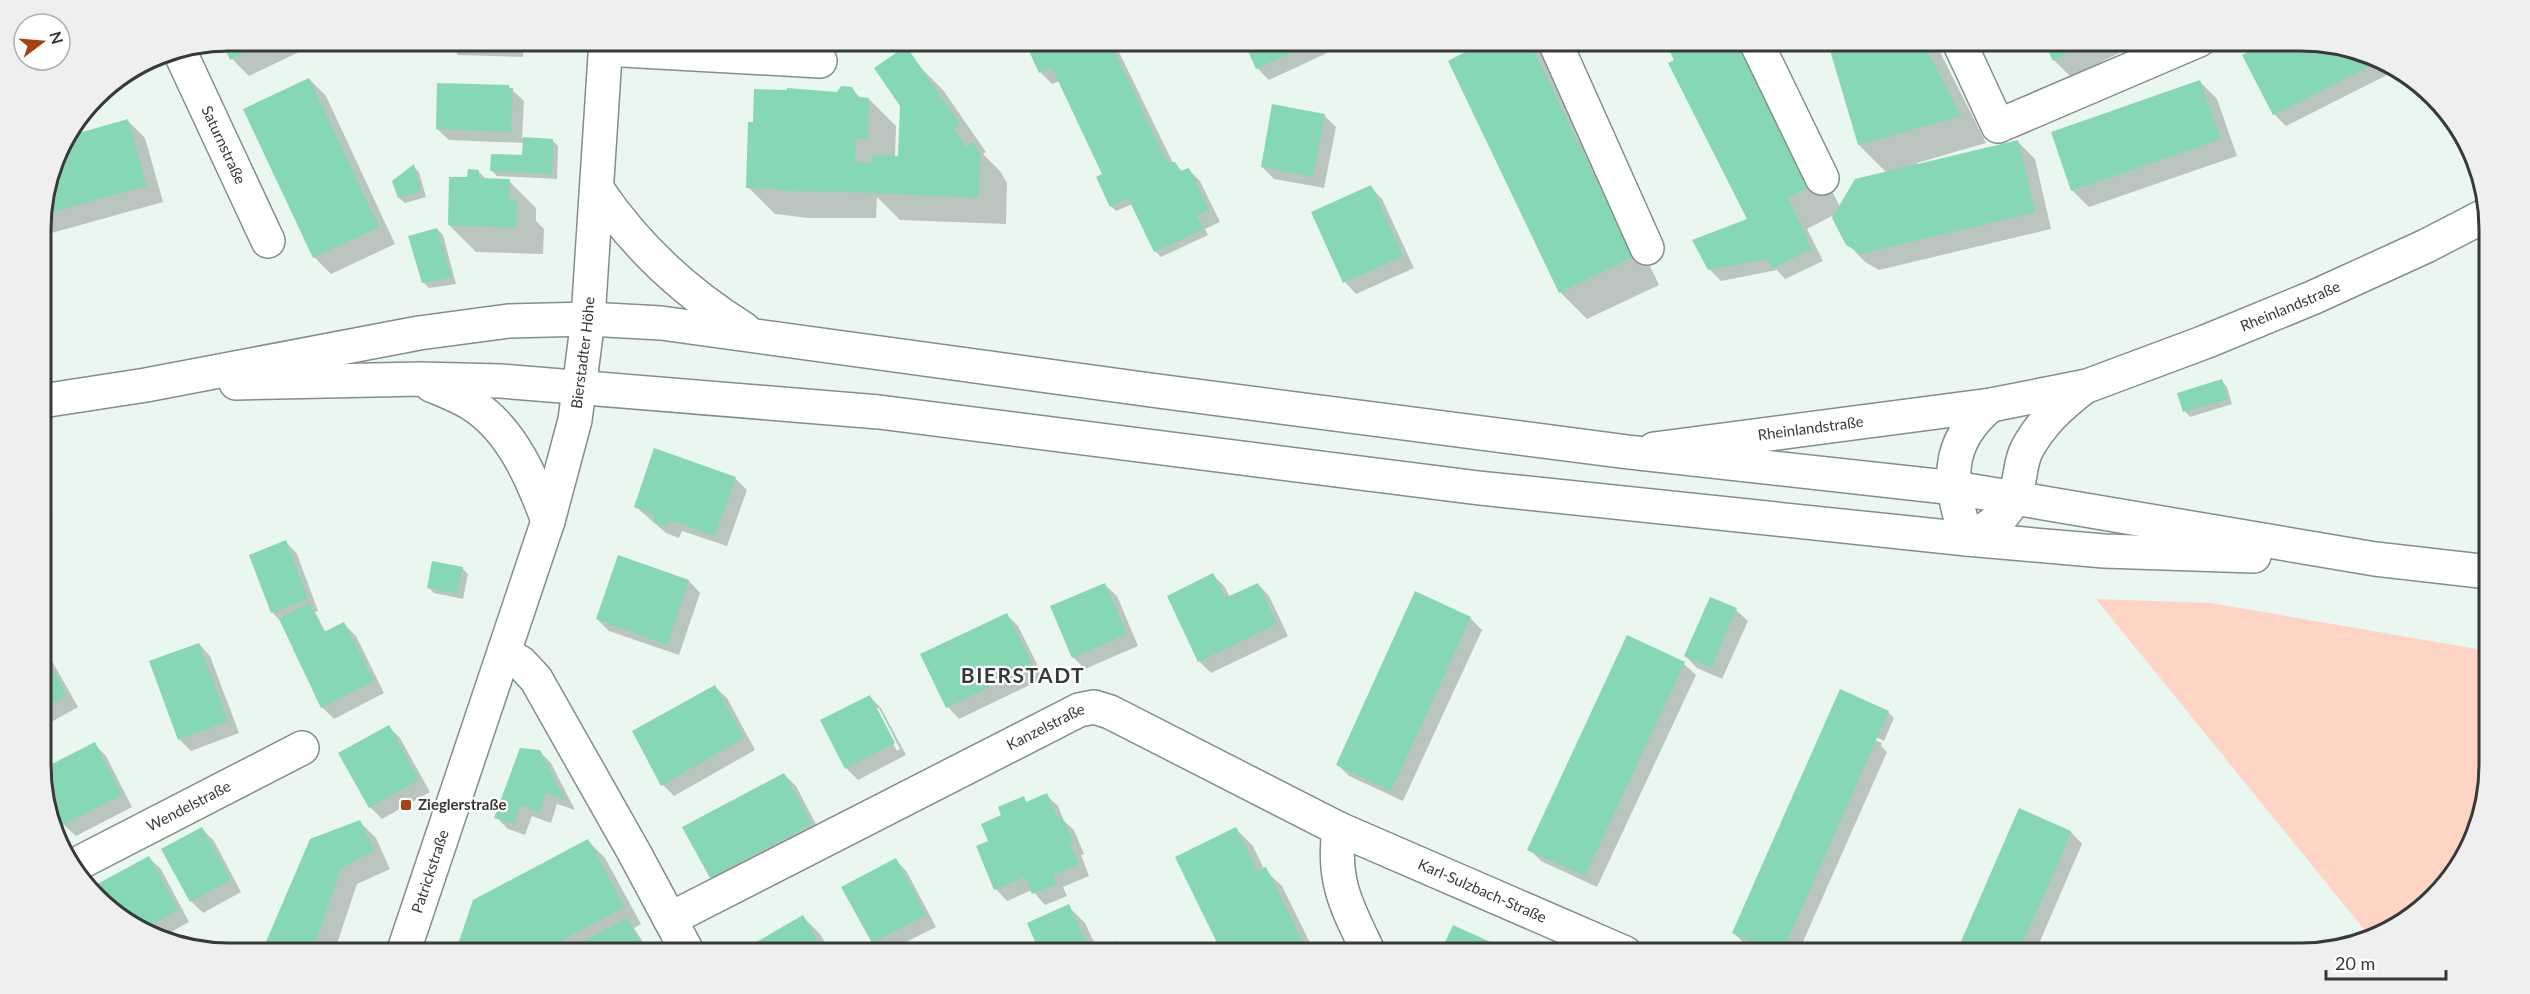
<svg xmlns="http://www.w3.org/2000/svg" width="2530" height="994" font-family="Lato,sans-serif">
	<rect width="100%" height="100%" fill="#eaf7f0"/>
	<path fill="#fed5c5" d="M2096,599L2211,603L2489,651V765L2479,826L2451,879L2415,915L2371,938Z"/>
	<g fill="#0003" fill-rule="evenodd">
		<path d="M229,40H314L316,44L249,76L232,59Z"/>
		<path d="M446,40H524L523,57L458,55Z"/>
		<path d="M722,40H792V44Z"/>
		<path d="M1025,40H1100L1102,45L1108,42L1120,54L1173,163L1183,172L1189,170L1200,181L1220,222L1205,229L1208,235L1161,257L1155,251L1133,204L1116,211L1111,206L1104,174L1060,81L1052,84L1041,73Z"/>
		<path d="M1245,40H1337L1340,47L1269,80L1257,68Z"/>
		<path d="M1464,40H1549L1548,53L1659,285L1587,319L1560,292Z"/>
		<path d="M1829,40H1934L1986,143L1917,163V166L2018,142L2035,159L2051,229L1879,270L1865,262L1848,244L1832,216L1807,229L1823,261L1785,279L1777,270L1721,281L1709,269L1749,220L1763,56L1840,207L1887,173L1859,145Z"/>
		<path d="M2045,40H2138L2139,43L2071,77L2054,60Z"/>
		<path d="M2301,40L2362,51L2393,72L2286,126L2274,114Z"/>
		<path d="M906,48L921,68L943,90L986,152L983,154L1000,171L1007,183L1006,224L900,220L877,197L876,218H809L775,214L748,187L755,123L851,89L861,98L869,99L896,126L895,157H899Z"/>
		<path d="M309,79L326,96L395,244L331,274L314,257Z"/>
		<path d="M2200,82L2217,99L2237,156L2089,207L2072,190Z"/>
		<path d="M509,87L524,101L522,138L552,140L558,146L557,179L497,176L492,171L524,157V143L449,140L437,129Z"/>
		<path d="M1324,115L1336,127L1324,188L1274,179L1262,167Z"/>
		<path d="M128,121L145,138L163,202L41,236V217L60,146L66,138Z"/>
		<path d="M413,166L419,172L426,197L405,203L399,198Z"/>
		<path d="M478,171L487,180L509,181L536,208V221L544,229L543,254L476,252L449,225L469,179Z"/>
		<path d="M1371,187L1382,199L1414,268L1356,294L1345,282Z"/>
		<path d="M437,229L443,235L456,284L429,288L423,282Z"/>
		<path d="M2222,381L2227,387L2232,404L2190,417L2185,411Z"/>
		<path d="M735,478L747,490L727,546L682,531L679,538L666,533L636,507Z"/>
		<path d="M286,542L297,554L318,611L315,612L326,633L344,624L356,636L384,693L334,719L322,707L293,649L296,648L283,624L272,612Z"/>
		<path d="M462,568L468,574L463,599L434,593L429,588Z"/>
		<path d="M1213,575L1225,587L1230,598L1258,584L1269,596L1288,636L1211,673L1199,661Z"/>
		<path d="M689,581L700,593L679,655L609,631L597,619Z"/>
		<path d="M1105,585L1117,596L1138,646L1085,669L1073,657L1052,607Z"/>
		<path d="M1736,610L1748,621L1722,679L1697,668L1685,656Z"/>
		<path d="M1006,614L1018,626L1044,678L959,719L948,707L922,655Z"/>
		<path d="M1470,618L1482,630L1403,801L1349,776L1338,765Z"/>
		<path d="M199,644L210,656L239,733L191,751L179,739Z"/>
		<path d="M43,645L78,707L44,726Z"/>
		<path d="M1684,664L1696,675L1597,887L1541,861L1529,849Z"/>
		<path d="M715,687L727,698L755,750L674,796L663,785Z"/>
		<path d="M1841,691L1888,712L1894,718L1884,741L1834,718V722L1882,743L1881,746L1887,752L1798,953H1765L1745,944L1733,933Z"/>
		<path d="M870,697L881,708L906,755L858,780L846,768ZM875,708H879L900,749L897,751Z"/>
		<path d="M389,727L400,738L430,792L382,819L370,807Z"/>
		<path d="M94,744L106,756L132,807L76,836L64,825L44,786V770Z"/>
		<path d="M539,751L551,763L575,810L557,804L551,823L532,816L525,835L508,829L496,817Z"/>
		<path d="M784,774L796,786L822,836L722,889L711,877Z"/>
		<path d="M1046,795L1058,806L1064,821L1074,830L1084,854L1081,855L1089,876L1063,887L1067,896L1045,905L1032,890L1007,901L996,889L990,842L1003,816L1023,798L1028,803Z"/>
		<path d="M2020,810L2071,832L2082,844L2035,953H1957Z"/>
		<path d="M359,821L376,838L390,869L357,884L334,953H259Z"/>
		<path d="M202,829L214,841L241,892L203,913L191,901L163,850Z"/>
		<path d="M1236,829L1253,846L1264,869L1282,886L1315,953H1223L1177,858Z"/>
		<path d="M588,841L605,858L641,924L634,928L650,953H457L474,901Z"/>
		<path d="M149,858L161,869L189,922L160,938L89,890Z"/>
		<path d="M896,860L907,872L936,927L884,953L873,943L844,887Z"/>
		<path d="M1068,906L1085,923L1098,951L1117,942L1128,953H1028L1039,946Z"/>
		<path d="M803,917L820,934L831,953H748L746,950Z"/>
		<path d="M1454,927L1512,953H1442Z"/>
	</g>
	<g fill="#86d8b4">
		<path d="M229,40H272L230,60L222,42Z"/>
		<path d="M445,40H512V46L444,44Z"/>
		<path d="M1024,40H1095L1098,46L1109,40L1167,162H1175L1181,171L1189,168L1209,210L1197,216L1204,229L1154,252L1128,198L1110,207L1096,177L1102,174L1052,68L1039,73Z"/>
		<path d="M1243,40H1318L1256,69Z"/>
		<path d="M1462,40H1529L1633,257L1559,293L1448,61L1467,51Z"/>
		<path d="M1664,40H1743L1816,184L1788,198L1812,249L1772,268L1767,259L1708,270L1692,240L1747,219L1668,63L1674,60Z"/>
		<path d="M1827,40H1922L1961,116L1858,145Z"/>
		<path d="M2043,40H2094L2053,61Z"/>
		<path d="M2269,40H2301L2362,51L2378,62L2273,115L2242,55Z"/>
		<path d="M906,46L960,124L954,129L966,147L973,142L980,154L979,198L849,192L781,191V189L746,188L748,122H753L754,89L787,90V88L837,92L841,86L852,87L858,97L869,98L868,139H856L855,162L872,163V155L898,156L900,106L874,68Z"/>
		<path d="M309,78L379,227L313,258L243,109Z"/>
		<path d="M2200,80L2221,139L2071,191L2051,132Z"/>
		<path d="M437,83L509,85V88H513L511,132L436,129Z"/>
		<path d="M1272,104L1325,114L1313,177L1261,167Z"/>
		<path d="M128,119L147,186L41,215L60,146L68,136Z"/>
		<path d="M523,137L553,139L552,174L490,171L491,154L522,155Z"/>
		<path d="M2018,140L2035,212L1861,254L1846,245L1832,218L1855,179Z"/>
		<path d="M414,164L421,192L398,198L392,181Z"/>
		<path d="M468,169L479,170V178L510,179L509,200H517L516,228L448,225L449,177H467Z"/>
		<path d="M1371,185L1403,256L1343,283L1311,212Z"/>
		<path d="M437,228L452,278L422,283L408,236Z"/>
		<path d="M2222,379L2228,399L2183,412L2177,393Z"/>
		<path d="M654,448L736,477L715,536L670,520L667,527L653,522L655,515L634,507Z"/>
		<path d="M286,540L308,599L271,613L249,555Z"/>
		<path d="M618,555L689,580L667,645L596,619Z"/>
		<path d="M432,561L463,567L457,594L427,588Z"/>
		<path d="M1213,573L1225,598L1258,583L1277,624L1198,662L1167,596Z"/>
		<path d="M1105,583L1127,634L1072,658L1050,606Z"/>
		<path d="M1415,591L1471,617L1391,791L1336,765Z"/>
		<path d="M1710,597L1737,608L1711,668L1684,656Z"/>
		<path d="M309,603L324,632L344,622L374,681L321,708L279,619Z"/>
		<path d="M1007,613L1033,666L946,708L920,654Z"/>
		<path d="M1627,635L1685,662L1585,876L1527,850Z"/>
		<path d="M199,643L228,721L178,740L149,661Z"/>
		<path d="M43,652L67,695L44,708L43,692Z"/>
		<path d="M715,685L744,738L661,786L632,731Z"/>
		<path d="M1840,689L1889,711L1782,953H1778L1732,933Z"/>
		<path d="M870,695L895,743L845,769L820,720Z"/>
		<path d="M389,725L419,780L369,808L338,753Z"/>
		<path d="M95,742L122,795L63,825L44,789V768Z"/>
		<path d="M520,748L540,750L565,800L546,793L539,812L520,805L514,824L494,818Z"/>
		<path d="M784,773L812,824L710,878L682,827Z"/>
		<path d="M1047,793L1058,818L1062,817L1074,842L1070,844L1079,864L1053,875L1057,884L1032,894L1025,877L994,890L976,846L988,841L981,824L1001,815L998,807L1024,796L1026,802Z"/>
		<path d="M2019,808L2071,831L2057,866L2018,953H1956Z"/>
		<path d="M360,820L374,851L341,868L312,953H257L265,944L310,839Z"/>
		<path d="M202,827L231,880L190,902L161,849Z"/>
		<path d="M1236,827L1257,871L1266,867L1308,953H1222L1175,857Z"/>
		<path d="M588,839L625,907L539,953H455L473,900Z"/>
		<path d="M149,856L179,910L145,928L88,889Z"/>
		<path d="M896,858L926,915L872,943L841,887Z"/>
		<path d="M1069,904L1091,953L1117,941L1123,953H1026L1025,951L1037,946L1027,923Z"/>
		<path d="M803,915L825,953H746L744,949Z"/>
		<path d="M627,918L646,953H588L582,942Z"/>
		<path d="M1453,925L1506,949L1516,953H1440Z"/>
	</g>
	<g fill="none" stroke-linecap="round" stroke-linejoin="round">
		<defs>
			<g id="minor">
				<path d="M1554,40L1647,248"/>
				<path d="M1755,40L1822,178"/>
				<path d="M1958,40L1998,126L2199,40"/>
				<path d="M605,49L820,61"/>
				<path id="s1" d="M179,50L268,241"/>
				<path d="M1991,405C1943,444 1949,485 1967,539C1996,524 2012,514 2019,480C2021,470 2022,458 2027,449C2041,423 2060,406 2083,388"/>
				<path id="s2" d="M1654,449L1991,405L2087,386L2205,342L2312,298L2426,246L2488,214"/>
				<path id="s3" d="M1339,829L1625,953"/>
				<path id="s4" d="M75,865L302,748"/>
				<path id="s5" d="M670,919L1079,710L1094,707L1110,712L1339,829C1332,882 1347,907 1369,953"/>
			</g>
			<g id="major">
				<path d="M597,189C636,247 686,293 744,329"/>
				<path d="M236,383L421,379L501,381L879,412L1479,488L1967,539L2104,551L2254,556"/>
				<path d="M431,385C445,391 461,397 473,405C512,430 533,480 548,521"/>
				<path d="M42,401L146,385L419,333L508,321L588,319L661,323L1158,391L1628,452L1955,488L2375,559L2489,572"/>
				<path d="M505,653L521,663L536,679L635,854L688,953"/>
				<path id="s6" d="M403,953L548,521L575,420L588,319L606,40"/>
			</g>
		</defs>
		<use href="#minor" stroke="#838e89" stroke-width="36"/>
		<use href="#major" stroke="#838e89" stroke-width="36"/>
		<use href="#minor" stroke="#fff" stroke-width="33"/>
		<use href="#major" stroke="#fff" stroke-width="33"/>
	</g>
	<rect fill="#a64211" stroke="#fff" stroke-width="2" x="400" y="799" width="12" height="12" rx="3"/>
	<g text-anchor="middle" stroke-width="4.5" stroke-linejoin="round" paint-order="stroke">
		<g font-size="15" fill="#363a38" stroke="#fff">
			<text dy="5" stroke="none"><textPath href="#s1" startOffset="105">Saturnstraße</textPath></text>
			<text dy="5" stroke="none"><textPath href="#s2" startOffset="656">Rheinlandstraße</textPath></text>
			<text dy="5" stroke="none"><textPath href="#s6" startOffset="628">Bierstadter Höhe</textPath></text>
			<text dy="5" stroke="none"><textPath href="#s2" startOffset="158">Rheinlandstraße</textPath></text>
			<text dy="5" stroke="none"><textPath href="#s5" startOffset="422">Kanzelstraße</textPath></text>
			<text dy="5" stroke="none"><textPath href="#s4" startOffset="128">Wendelstraße</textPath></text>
			<text dy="5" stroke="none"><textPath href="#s6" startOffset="86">Patrickstraße</textPath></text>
			<text dy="5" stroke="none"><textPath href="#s3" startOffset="156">Karl-Sulzbach-Straße</textPath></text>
		</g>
		<g font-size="15" font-weight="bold" fill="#363a38" stroke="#fff" text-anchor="start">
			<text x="418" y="810">Zieglerstraße</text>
		</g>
		<g font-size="21" font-weight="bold" letter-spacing="1.5" fill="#363a38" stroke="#fff">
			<text x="1023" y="683">BIERSTADT</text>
		</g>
	</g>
	<path d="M0 0H2530V994H0ZM229 51H2301A178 178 0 0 1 2479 229V765A178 178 0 0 1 2301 943H229A178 178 0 0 1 51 765V229A178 178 0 0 1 229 51Z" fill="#efefef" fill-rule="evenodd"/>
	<path fill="none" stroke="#363a38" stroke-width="3" d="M229 51H2301A178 178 0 0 1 2479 229V765A178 178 0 0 1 2301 943H229A178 178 0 0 1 51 765V229A178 178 0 0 1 229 51Z"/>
	<g transform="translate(42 42) rotate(74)"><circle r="28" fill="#ffffff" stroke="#afb0af" stroke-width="1.5"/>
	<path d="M0-4.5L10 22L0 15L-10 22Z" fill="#a64211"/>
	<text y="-9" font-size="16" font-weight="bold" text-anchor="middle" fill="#363a38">N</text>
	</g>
	<path d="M2326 970v9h120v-9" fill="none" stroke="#363a38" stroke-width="3"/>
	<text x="2335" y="970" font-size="18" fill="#363a38" stroke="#ffffff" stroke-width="4.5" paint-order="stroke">20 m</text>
</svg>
